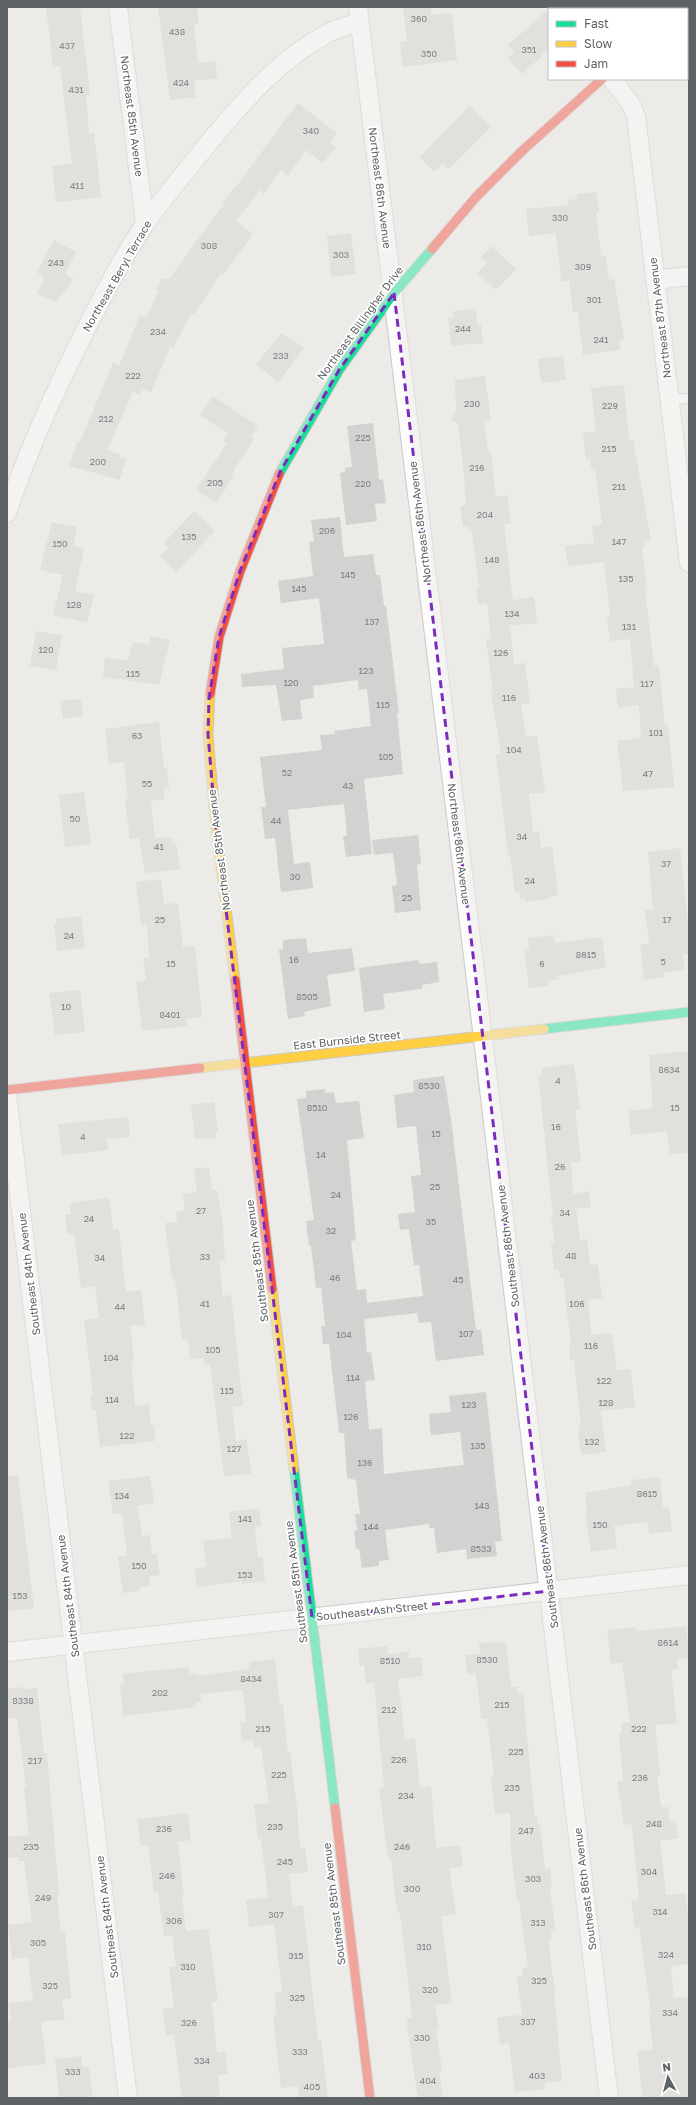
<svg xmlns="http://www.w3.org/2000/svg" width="696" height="2105" font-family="'Golos Text',sans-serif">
	<rect width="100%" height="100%" fill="#edebe8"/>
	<g fill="#d3d2d1">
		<path d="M46,7H80L90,95H86L89,133H94L101,197L56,202L52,166L72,164L60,66L53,67Z"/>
		<path d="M158,7H197L199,24H194L198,63L215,61L218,78L194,81L196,97L170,100Z"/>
		<path d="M403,7H430L431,15L452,13L457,60L403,67L400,42L407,41Z"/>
		<path d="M549,9V47L541,55L542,56L522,74L508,58L514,52L508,45Z"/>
		<path d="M298,103L337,133L330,142L336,147L323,163L306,150L288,176L281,170L264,193L260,190L236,221L253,234L223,275L221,273L194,315L191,313L173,348L170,347L151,393L142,389L140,395L133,392L107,450L120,454L119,457L126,459L120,480L69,466L77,441L80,442L113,363L119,366L140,315L146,318L159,291L156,289L163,278L169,279L224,204L222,203L235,186L236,187Z"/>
		<path d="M469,106L491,127L449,169L443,163L434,172L420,157Z"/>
		<path d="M596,192L599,212H596L601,256H606L609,280L614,279L624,339L619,340L620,350L583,355L578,312H573L569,281H561L556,233L529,236L526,209L569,205L568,200L577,199V194Z"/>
		<path d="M351,233L356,274L331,277L327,236Z"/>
		<path d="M54,240L76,252L65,274L74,279L56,302L37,294L44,278L37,272Z"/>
		<path d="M491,246L516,269L496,290L477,273L487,263L481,257Z"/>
		<path d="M476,309L477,326L481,325L483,343L451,346L448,318H454L453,311Z"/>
		<path d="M281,334L292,339L304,348L278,382L256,364Z"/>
		<path d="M563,356L566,380L541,383L538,359Z"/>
		<path d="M485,376L491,421H484L488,452H491L496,497L507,495L511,523L504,524L513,600L534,597L537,623L510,626L514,664L525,663L530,703L521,704L526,737L537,736L545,792L529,794L533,832L539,831L541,848L552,846L558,895L548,897V899L525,902V898L520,899L519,892L515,893L510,855H508L496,755L501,754L491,693H493L486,639H491L487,603L478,604L476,589H479L472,530H470L469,526L463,527L460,506L465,505L466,501L462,456L458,424L451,420L456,411L455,380Z"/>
		<path d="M624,385L629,440L633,439L651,540L644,541L645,546L642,547L647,589H645L654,666L659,665L665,726L668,725L674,787L623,791L617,741L641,738L639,705L618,708L616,689L634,687L630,639L610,641L607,617L610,616L604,562L568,566L565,546L594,543L592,526L602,524L595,469L591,470L590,459H586L583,433L596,431L591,388Z"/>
		<path d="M213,396L258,426L251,436L255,438L235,468L232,474L234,476L216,503L196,490L227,443L223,441L228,434L200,415Z"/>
		<path d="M373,423L379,480L383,479L386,503L375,504L377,521L346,525L340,473L345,472V468L352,467L347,426Z"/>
		<path d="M194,511L215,531L176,572L160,556L168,548L164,543Z"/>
		<path d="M340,517L344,557L373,554L376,575H380L384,606H386L399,713H397L403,774L364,779L372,854L346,857L343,836H347L344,804L288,810L294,864L310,862L313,888L281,892L275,838L265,839L261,807H266L260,757L322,750L320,735L335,734L334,731L371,726L367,689L359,690L358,680L313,686L314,698L300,700L302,719L282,721L276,685L242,687L241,674L284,669L282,648L324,644L319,598L281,603L278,581L313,576L309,542H314L311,520Z"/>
		<path d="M52,522L77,527L73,546L84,549L75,591L94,595L87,623L53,615L63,575L40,570Z"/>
		<path d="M36,631L62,635L56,670L30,666Z"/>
		<path d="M151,636L170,640L159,685L103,677L105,658L128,660L133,642L149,645Z"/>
		<path d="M81,699L83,716L63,719L60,701Z"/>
		<path d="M159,722L164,768L167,767L169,788H164V799L151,801L155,838L172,837L173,844L176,843L180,869L145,873L139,838L130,839L125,800H128L124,762L109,764L105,729Z"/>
		<path d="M84,792L91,844L65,847L59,795Z"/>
		<path d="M418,835L421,864L417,865L421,910L395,913L392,886L397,885L393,853L374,855L372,840Z"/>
		<path d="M680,848L689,932V954H683L685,970L664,973L665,977L644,980L640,945L649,943L645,910L653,909L648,852Z"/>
		<path d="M161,879L164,904L178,903L183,947L195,946L202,1017L186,1019L187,1026L142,1031L136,982L146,980L143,958H149L147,924L141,925L136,882Z"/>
		<path d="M81,916L85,948L57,951L54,925L57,924L56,919Z"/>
		<path d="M554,935L555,943L602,937L606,967L559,976V979L548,981V986L529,988L524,949H529L528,938Z"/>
		<path d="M306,938L308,953L352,948L355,971L327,975L331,1006L304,1012L305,1016L288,1019L279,950L283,949V940Z"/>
		<path d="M419,960V964L437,962L439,982L422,985V989L383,994L385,1009L364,1012L359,968Z"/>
		<path d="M80,990L85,1032L55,1035L49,993Z"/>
		<path d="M689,1051V1153L670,1154L667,1131L631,1135L628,1111L653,1108L649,1055Z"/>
		<path d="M574,1064L580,1109L575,1110L581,1161L571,1162L573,1194L589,1191L591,1207L576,1209L580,1240L587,1239L590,1265L598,1264L602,1298L588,1300L591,1335L612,1333L617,1370L631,1369L635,1407L601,1411L606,1452L581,1455L578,1431H580L579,1426L581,1425L574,1360L570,1361L569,1345H571L563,1278H560L559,1270H554L551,1243H555L551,1217H553L538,1075H542V1068Z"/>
		<path d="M444,1076L451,1119L476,1330H481L484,1355L436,1361L431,1322L419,1323L417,1313L364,1319L367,1353L371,1352L375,1380L365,1381L369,1430L382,1428L384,1474L464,1465L460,1432L431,1435L429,1414L451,1412L449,1396L486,1392L502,1541L495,1542L497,1556L467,1559L466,1549L437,1553L434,1528H429V1524L385,1530L389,1560L379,1561V1566L362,1568L359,1549H356L354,1531L357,1530L355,1514H360L356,1480L347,1478L344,1433H339L329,1344H323L321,1326H325L321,1287L316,1288L311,1246H309L306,1221L314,1220L297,1099L306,1098V1091L325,1089V1093L334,1092L336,1103L359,1101L364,1138L347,1140L356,1240L351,1241L357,1290L366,1289L367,1303L423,1296L419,1265H414L409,1229L400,1230L398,1214L415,1212L411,1176L421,1175L416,1126L397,1128L394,1095L414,1092L413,1080Z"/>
		<path d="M214,1102L218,1132H215L216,1138L195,1139L191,1105Z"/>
		<path d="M128,1117L130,1137L107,1139L108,1150L62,1155L58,1124Z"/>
		<path d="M209,1167L212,1190H217L222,1217L225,1260L219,1261L223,1296L231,1295L237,1347L243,1406L232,1407L236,1441L246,1439L252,1473L224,1477L210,1364L205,1365L204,1358L190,1359L188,1339H182L175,1279H172L165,1223L177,1222L176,1212L185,1210L183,1194L197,1192L194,1169Z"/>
		<path d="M109,1198L113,1229H119L126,1292L141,1290L145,1325L130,1326L134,1361L131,1362L135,1406L149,1404L151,1426L154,1425L155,1441L100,1447L96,1410H92L90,1395H93L84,1320L99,1318L95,1286L81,1288L74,1233L67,1234L65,1215L71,1214L70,1203Z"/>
		<path d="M18,1475L34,1608L7,1611V1476Z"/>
		<path d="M150,1476L154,1503L138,1506L142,1536L150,1535L152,1554H157L160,1575L149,1576L150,1586L140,1587V1591L123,1593L118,1557L127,1555L122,1513L113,1514L108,1481Z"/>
		<path d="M660,1477L663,1508L669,1507L672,1531L649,1534L648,1522L614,1526L617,1548L591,1552L585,1513L587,1514L585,1493L631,1485V1480Z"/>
		<path d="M259,1508L261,1526L255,1527L258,1557H263L265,1581L242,1584V1581L197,1587L195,1568L206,1567L203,1541L232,1538L229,1512Z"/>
		<path d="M686,1626L689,1658L677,1659L678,1669L671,1670L677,1723L655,1725L660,1776H657L661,1807H668L670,1821H676L678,1838L660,1841L666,1895L685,1893L689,1925V1964L671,1966L674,1998L689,1997V2098H643L637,2051L653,2049L649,2013H651L639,1927L635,1928L631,1900L639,1899L632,1824L624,1825L617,1781H623L619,1734H622L621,1723L630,1722L622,1662L611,1664L607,1630L635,1627L636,1631Z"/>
		<path d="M506,1642L511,1687H517L518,1693H523L535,1818L537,1817L538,1825H540L545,1869L550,1868L552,1889H550L555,1929L551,1930L552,1940H549L552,1972L556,1990H554L562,2081L545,2083V2089L515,2092L509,2043L500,2044L497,2017L522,2015L517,1977L523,1976L522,1968H528L519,1900H517L511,1853L510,1813L495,1814L491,1777L494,1776L487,1719H481L476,1673L467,1674L465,1655L480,1654L479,1643Z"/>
		<path d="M387,1646L388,1654L409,1652V1658L421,1657L423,1676L398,1679L405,1740L415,1738L420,1788L431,1786L436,1848L460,1845L463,1867L449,1868L456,1914L441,1916L452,2003L435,2005L439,2029H436L442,2071H439L443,2098H419L417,2092L406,2018L412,2017L400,1913H398L396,1905L391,1858H388L379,1788L384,1787L374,1682L366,1683L364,1665L360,1666L358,1649Z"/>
		<path d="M275,1659L280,1704H283L288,1753L290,1752L297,1807L300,1848H305L308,1872L289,1874L293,1907L303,1905L318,2041L321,2040L328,2098H299L298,2086L281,2088L273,2016L277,2015L274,1993L282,1992L274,1924L249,1927L246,1900L268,1897L261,1838L258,1839L254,1805L269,1803L261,1747L254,1748L253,1740L242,1741L240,1722H246L243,1690L200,1694L201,1701L196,1702V1707L123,1716L120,1685L124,1684L123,1674L189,1667L190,1674H198V1676L250,1669L249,1662Z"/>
		<path d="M24,1687V1689L37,1688L44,1753H47L59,1894H57L61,1932L65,1931L71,1998L62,1999L65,2019L41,2022L46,2064L7,2068V2021H11L9,2003L33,2000L28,1957L12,1959L8,1925L32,1922L24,1861H19V1857L7,1858V1837L29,1835L24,1788L26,1787L17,1718L7,1719V1689Z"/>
		<path d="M188,1813L191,1840L178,1842L184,1897H182L186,1931L208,1929L218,2001L212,2002L217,2052L225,2051L228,2074L218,2075L220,2098H182L174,2034L166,2035L163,2009L174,2008L169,1967H176L172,1935L164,1936L158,1892H154L148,1845L141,1846L137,1819Z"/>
		<path d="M81,2056L83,2067H89L93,2098H59L55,2059Z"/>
	</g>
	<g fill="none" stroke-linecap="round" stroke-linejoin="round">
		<defs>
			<path id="lane" d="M670,400L689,398"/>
			<g id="street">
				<path d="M118,7L145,224"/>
				<path d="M358,7L485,1055L609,2098"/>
				<path d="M622,7V9"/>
				<path d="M687,34H689"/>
				<path d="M612,79L630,103L636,116L689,563"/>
				<path d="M655,280L689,276"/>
				<path d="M7,513C27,452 54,393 83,335C102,298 121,259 145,224C164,197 186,171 207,145C243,101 279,59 330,32C339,28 350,25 359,22"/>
				<path d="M7,1094L128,2098"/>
				<path d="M7,1652L689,1575"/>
			</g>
			<g id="fast">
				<path d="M279,474L339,370L394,293L432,249"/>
				<path d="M544,1029L689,1012"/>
				<path d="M294,1469L335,1808"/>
			</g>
			<g id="slow">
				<path d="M210,694L208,734L215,819L235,980"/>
				<path d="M200,1068L544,1029"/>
				<path d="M272,1289L294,1469"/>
			</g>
			<g id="jam">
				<path d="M432,249L476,197L522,151L602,79"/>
				<path d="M210,694L219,637L240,571L279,474"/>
				<path d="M235,980L272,1289"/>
				<path d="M7,1090L200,1068"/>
				<path d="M335,1808L370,2098"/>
			</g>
		</defs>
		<use href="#lane" stroke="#c9caca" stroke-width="11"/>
		<use href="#street" stroke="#c9caca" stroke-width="20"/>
		<use href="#fast" stroke="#c7c8c7" stroke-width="11"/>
		<use href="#slow" stroke="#c7c8c7" stroke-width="11"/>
		<use href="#jam" stroke="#c7c8c7" stroke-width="11"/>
		<use href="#lane" stroke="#fcfcfc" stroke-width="9"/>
		<use href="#street" stroke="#fcfcfc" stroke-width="18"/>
		<use href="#fast" stroke="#16e098" stroke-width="9"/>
		<use href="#slow" stroke="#ffcf43" stroke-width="9"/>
		<use href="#jam" stroke="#f24e42" stroke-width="9"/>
	</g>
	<path d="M0 0H696V2105H0ZM394,293L549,1591L312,1618L215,819L208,734L209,698L219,637L240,571L280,472L339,370Z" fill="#edebe8" fill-opacity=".55" fill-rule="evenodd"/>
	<path fill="none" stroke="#7b2cbf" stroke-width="3" stroke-dasharray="8 5" stroke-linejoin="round" d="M394,293L549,1591L312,1618L215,819L208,734L209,698L219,637L240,571L280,472L339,370Z"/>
	<g text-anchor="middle" stroke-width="3.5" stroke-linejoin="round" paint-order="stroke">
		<g font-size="9" fill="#7c7f81">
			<text x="419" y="22">360</text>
			<text x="177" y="35">438</text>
			<text x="67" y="49">437</text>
			<text x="529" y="53">351</text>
			<text x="429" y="57">350</text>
			<text x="181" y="86">424</text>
			<text x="76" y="93">431</text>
			<text x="311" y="134">340</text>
			<text x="77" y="189">411</text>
			<text x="560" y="221">330</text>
			<text x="209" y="249">308</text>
			<text x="341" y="258">303</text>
			<text x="56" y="266">243</text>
			<text x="583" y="270">309</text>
			<text x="594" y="303">301</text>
			<text x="463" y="332">244</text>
			<text x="158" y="335">234</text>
			<text x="601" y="343">241</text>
			<text x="281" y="359">233</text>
			<text x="133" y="379">222</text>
			<text x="472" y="407">230</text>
			<text x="610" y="409">229</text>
			<text x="106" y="422">212</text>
			<text x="363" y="441">225</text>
			<text x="609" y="452">215</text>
			<text x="98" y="465">200</text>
			<text x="477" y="471">216</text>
			<text x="215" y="486">205</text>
			<text x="363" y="487">220</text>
			<text x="619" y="490">211</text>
			<text x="485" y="518">204</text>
			<text x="327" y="534">206</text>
			<text x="189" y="540">135</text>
			<text x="619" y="545">147</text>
			<text x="60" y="547">150</text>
			<text x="492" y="563">148</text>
			<text x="348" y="578">145</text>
			<text x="626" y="582">135</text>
			<text x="299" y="592">145</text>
			<text x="74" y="608">128</text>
			<text x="512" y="617">134</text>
			<text x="372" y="625">137</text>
			<text x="629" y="630">131</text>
			<text x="46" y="653">120</text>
			<text x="501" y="656">126</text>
			<text x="366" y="674">123</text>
			<text x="133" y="677">115</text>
			<text x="291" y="686">120</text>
			<text x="647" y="687">117</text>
			<text x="509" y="701">116</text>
			<text x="383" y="708">115</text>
			<text x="656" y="736">101</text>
			<text x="137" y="739">63</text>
			<text x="514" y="753">104</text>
			<text x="386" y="760">105</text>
			<text x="287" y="776">52</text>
			<text x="648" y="777">47</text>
			<text x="147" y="787">55</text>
			<text x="348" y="789">43</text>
			<text x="75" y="822">50</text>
			<text x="276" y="824">44</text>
			<text x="522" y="840">34</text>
			<text x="159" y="850">41</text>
			<text x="666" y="867">37</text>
			<text x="295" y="880">30</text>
			<text x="530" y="884">24</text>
			<text x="407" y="901">25</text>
			<text x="160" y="923">25</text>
			<text x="667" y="923">17</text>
			<text x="69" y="939">24</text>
			<text x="586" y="958">8615</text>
			<text x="294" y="963">16</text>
			<text x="663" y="965">5</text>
			<text x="171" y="967">15</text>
			<text x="542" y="967">6</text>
			<text x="307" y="1000">8505</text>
			<text x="66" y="1010">10</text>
			<text x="170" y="1018">8401</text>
			<text x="669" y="1073">8634</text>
			<text x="558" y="1084">4</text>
			<text x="429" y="1089">8530</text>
			<text x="317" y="1111">8510</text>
			<text x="675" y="1111">15</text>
			<text x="556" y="1130">16</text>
			<text x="436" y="1137">15</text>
			<text x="83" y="1140">4</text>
			<text x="321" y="1158">14</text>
			<text x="560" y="1170">26</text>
			<text x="435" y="1190">25</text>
			<text x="336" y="1198">24</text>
			<text x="201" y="1214">27</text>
			<text x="565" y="1216">34</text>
			<text x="89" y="1222">24</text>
			<text x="431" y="1225">35</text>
			<text x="331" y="1234">32</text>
			<text x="571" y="1259">48</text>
			<text x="205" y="1260">33</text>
			<text x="100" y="1261">34</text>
			<text x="335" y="1281">46</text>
			<text x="458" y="1283">45</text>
			<text x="205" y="1307">41</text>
			<text x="577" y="1307">106</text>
			<text x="120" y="1310">44</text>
			<text x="466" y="1337">107</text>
			<text x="344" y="1338">104</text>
			<text x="591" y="1349">116</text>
			<text x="213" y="1353">105</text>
			<text x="111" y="1361">104</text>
			<text x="353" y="1381">114</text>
			<text x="604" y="1384">122</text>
			<text x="227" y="1394">115</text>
			<text x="112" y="1403">114</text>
			<text x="606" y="1406">128</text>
			<text x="469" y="1408">123</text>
			<text x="351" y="1420">126</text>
			<text x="127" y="1439">122</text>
			<text x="592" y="1445">132</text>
			<text x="478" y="1449">135</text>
			<text x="234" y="1452">127</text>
			<text x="365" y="1466">136</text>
			<text x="647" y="1497">8615</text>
			<text x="122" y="1499">134</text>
			<text x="482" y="1509">143</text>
			<text x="245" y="1522">141</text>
			<text x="600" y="1528">150</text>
			<text x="371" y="1530">144</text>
			<text x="481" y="1552">8533</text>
			<text x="139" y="1569">150</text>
			<text x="245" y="1578">153</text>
			<text x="20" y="1599">153</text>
			<text x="668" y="1646">8614</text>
			<text x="487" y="1663">8530</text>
			<text x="390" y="1664">8510</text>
			<text x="251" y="1682">8434</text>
			<text x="160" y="1696">202</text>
			<text x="23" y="1704">8338</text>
			<text x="502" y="1708">215</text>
			<text x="389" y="1713">212</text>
			<text x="263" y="1732">215</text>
			<text x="639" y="1732">222</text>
			<text x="516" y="1755">225</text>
			<text x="399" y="1763">226</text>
			<text x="35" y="1764">217</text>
			<text x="279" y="1778">225</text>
			<text x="640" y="1781">236</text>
			<text x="512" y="1791">235</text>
			<text x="406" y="1799">234</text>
			<text x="654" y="1827">248</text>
			<text x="275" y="1830">235</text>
			<text x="164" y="1832">236</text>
			<text x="526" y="1834">247</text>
			<text x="31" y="1850">235</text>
			<text x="402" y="1850">246</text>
			<text x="285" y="1865">245</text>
			<text x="649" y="1875">304</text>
			<text x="167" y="1879">246</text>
			<text x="533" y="1882">303</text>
			<text x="412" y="1892">300</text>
			<text x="43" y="1901">249</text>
			<text x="660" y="1915">314</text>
			<text x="276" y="1918">307</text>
			<text x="174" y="1924">306</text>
			<text x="538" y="1926">313</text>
			<text x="38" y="1946">305</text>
			<text x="424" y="1950">310</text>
			<text x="666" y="1958">324</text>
			<text x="296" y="1959">315</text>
			<text x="188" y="1970">310</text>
			<text x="539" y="1984">325</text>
			<text x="50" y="1989">325</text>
			<text x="430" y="1993">320</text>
			<text x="297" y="2001">325</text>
			<text x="670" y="2016">334</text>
			<text x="528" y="2025">337</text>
			<text x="189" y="2026">326</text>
			<text x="422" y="2041">330</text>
			<text x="300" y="2055">333</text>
			<text x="202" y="2064">334</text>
			<text x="73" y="2075">333</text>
			<text x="537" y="2079">403</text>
			<text x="428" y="2084">404</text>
			<text x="312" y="2090">405</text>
		</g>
		<g font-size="11" fill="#5d6265" stroke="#fff">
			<text transform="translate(132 116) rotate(83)" y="4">Northeast 85th Avenue</text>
			<text transform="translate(380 188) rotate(83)" y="4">Northeast 86th Avenue</text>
			<text transform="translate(117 276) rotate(-60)" y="4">Northeast Beryl Terrace</text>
			<text transform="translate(660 318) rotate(-97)" y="4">Northeast 87th Avenue</text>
			<text transform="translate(360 323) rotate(-54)" y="4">Northeast Billingher Drive</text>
			<text transform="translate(420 522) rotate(-97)" y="4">Northeast 86th Avenue</text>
			<text transform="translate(459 844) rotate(83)" y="4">Northeast 86th Avenue</text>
			<text transform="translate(219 850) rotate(-97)" y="4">Northeast 85th Avenue</text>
			<text transform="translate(347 1040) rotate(-6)" y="4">East Burnside Street</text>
			<text transform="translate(508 1246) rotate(-97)" y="4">Southeast 86th Avenue</text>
			<text transform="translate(257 1261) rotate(-97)" y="4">Southeast 85th Avenue</text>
			<text transform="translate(29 1274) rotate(-97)" y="4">Southeast 84th Avenue</text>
			<text transform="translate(547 1567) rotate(-97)" y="4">Southeast 86th Avenue</text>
			<text transform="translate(296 1582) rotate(-97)" y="4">Southeast 85th Avenue</text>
			<text transform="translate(68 1596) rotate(-97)" y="4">Southeast 84th Avenue</text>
			<text transform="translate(372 1611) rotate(-6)" y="4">Southeast Ash Street</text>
			<text transform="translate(585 1889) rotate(-97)" y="4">Southeast 86th Avenue</text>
			<text transform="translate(334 1904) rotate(-97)" y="4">Southeast 85th Avenue</text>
			<text transform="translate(107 1917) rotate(-97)" y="4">Southeast 84th Avenue</text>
		</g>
	</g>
	<rect width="696" height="2105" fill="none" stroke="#5d6265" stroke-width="16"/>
	<rect x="548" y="8" width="140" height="72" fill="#ffffff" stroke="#bec0c1"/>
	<rect x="556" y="21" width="20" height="6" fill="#16e098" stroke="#bec0c1"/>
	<text x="584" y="28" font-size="12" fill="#5d6265">Fast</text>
	<rect x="556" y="41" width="20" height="6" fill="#ffcf43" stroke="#bec0c1"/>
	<text x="584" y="48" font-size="12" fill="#5d6265">Slow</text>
	<rect x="556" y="61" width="20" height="6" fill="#f24e42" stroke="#bec0c1"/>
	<text x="584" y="68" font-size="12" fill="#5d6265">Jam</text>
	<g transform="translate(668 2077) rotate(353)" stroke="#ffffff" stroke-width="3" paint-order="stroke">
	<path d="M0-3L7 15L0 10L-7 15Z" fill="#5d6265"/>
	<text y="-6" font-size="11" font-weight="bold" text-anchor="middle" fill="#5d6265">N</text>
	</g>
</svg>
